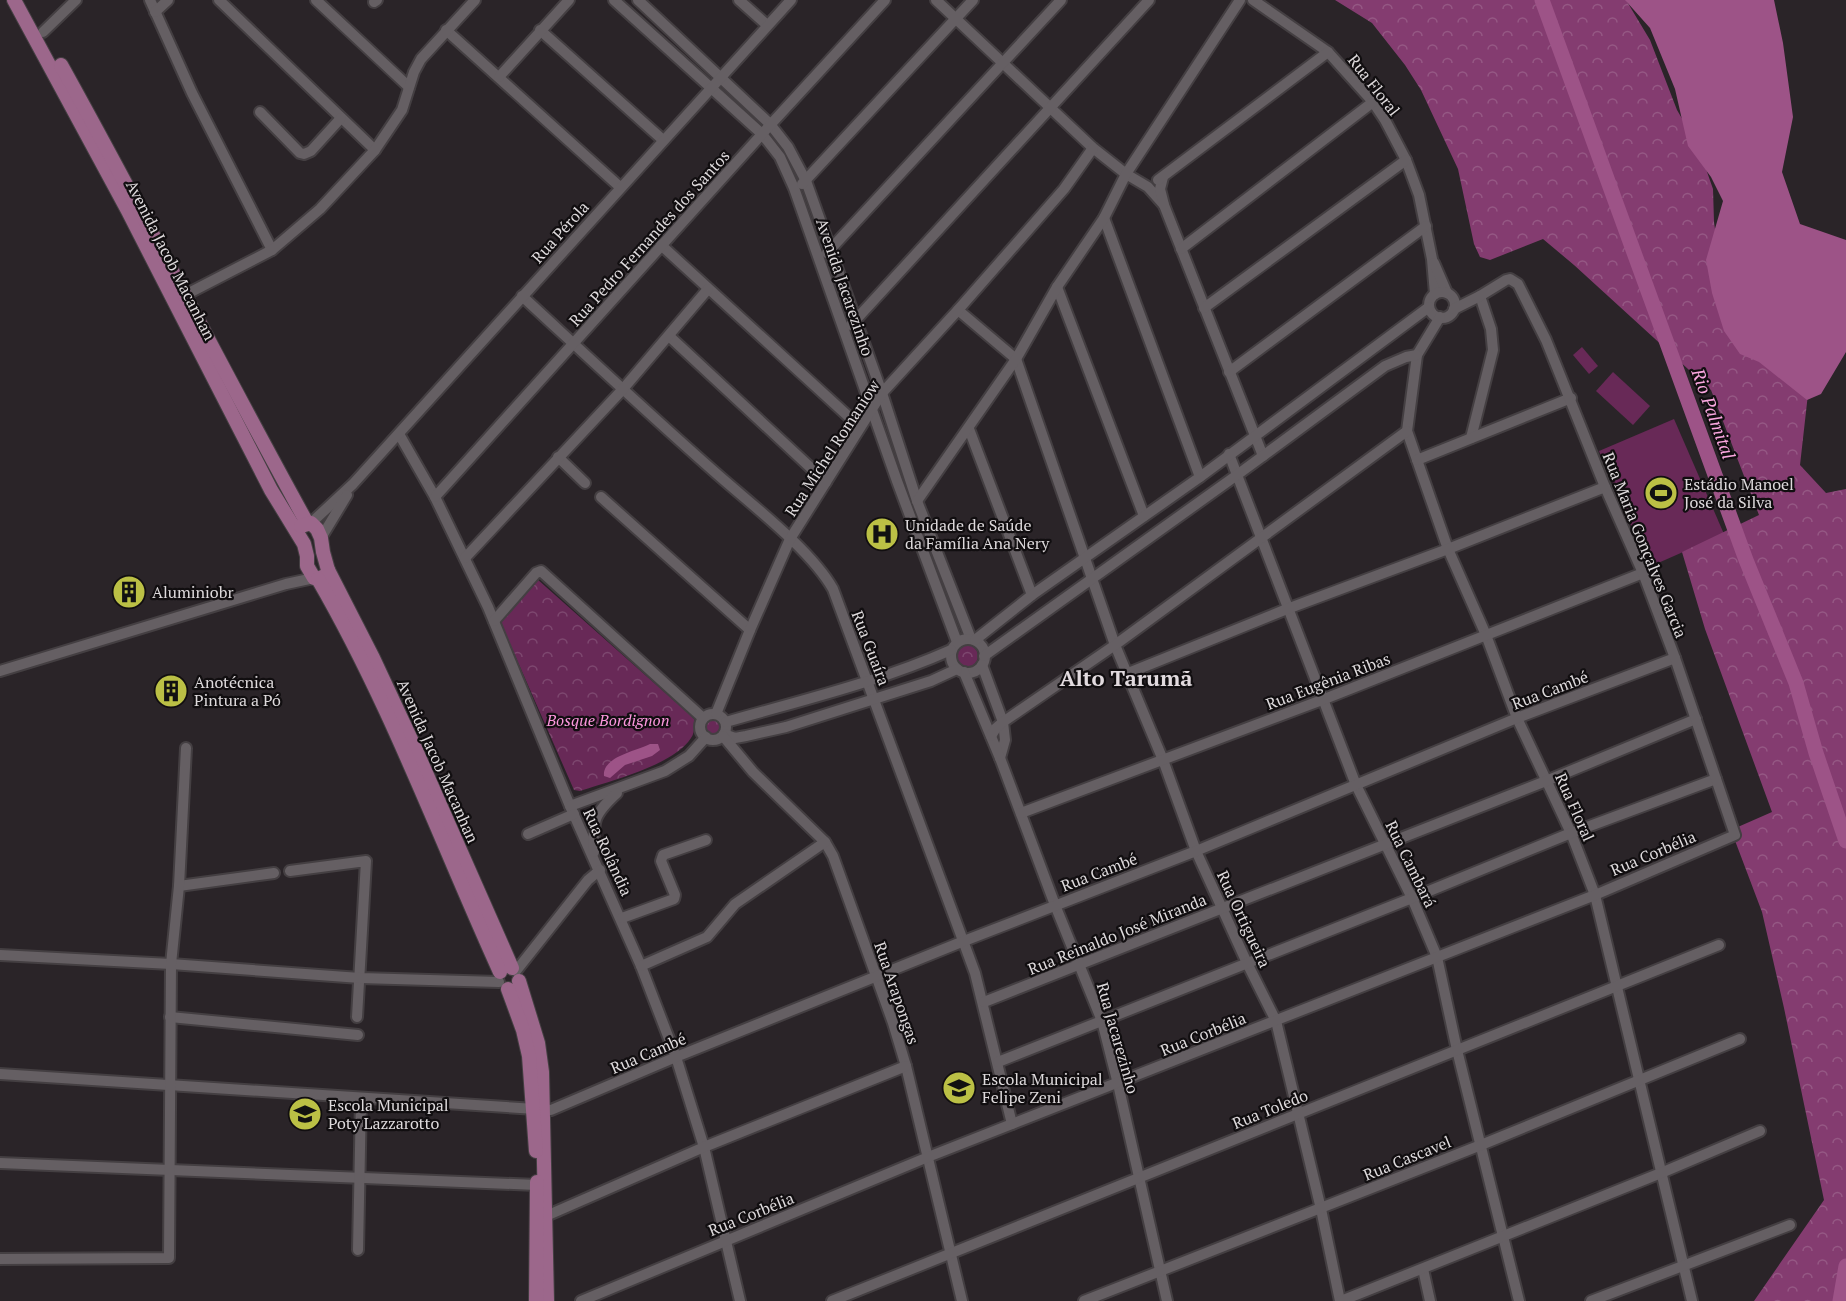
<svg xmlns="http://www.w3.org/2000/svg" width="1846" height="1301" font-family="'PT Serif',serif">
	<defs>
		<pattern id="forest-crowns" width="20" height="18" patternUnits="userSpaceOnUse" patternTransform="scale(1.5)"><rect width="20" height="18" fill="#843c70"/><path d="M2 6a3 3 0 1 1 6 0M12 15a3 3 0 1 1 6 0" fill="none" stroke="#955884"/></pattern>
		<pattern id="park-crowns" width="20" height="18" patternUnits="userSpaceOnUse" patternTransform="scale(1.5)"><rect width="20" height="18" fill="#682957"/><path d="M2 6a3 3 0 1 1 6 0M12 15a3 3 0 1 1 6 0" fill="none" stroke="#7d476f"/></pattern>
	</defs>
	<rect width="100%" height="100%" fill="#2a2428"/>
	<g fill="#682957">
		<path d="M1582,347L1598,366L1589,374L1573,355Z"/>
		<path d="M1613,372L1650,406L1633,425L1596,391Z"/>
		<path d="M1674,419L1724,534L1649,567L1599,451Z"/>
	</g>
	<path fill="url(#forest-crowns)" d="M1335,0H1626L1650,40L1677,110L1698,146L1713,189L1714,222L1723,285L1809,385L1800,465L1826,493L1846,489V1301H1754L1824,1200L1784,1008L1762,912L1731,830L1772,812L1705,629L1682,552L1759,515L1711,390L1574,265L1543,239L1490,260L1480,257L1474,244L1458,169L1421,90L1405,65L1372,23Z"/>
	<g fill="url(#park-crowns)">
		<path d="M537,579L688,713L694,719C694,725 695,733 691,738C674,765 610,781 580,791L574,790L499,619Z"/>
		<circle cx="967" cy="656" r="11"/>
		<circle cx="713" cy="727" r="10"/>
	</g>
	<g fill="#9d5387">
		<path d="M1625,0H1774L1783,43L1793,117L1782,172L1800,224L1846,240V352L1821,394L1807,400L1759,362L1740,354L1724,331L1712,293L1706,260L1723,201L1711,177L1688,146L1675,89L1650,28Z"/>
		<path d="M650,744H658L660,750L652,756L625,765L610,778L604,776C602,757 636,751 650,744Z"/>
	</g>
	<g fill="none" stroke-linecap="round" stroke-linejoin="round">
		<g stroke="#9d5387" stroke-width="15">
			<path d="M1542,0L1746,560L1796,683L1816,753L1846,841"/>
			<path d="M1840,1301L1846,1266"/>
		</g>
		<defs>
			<g id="minor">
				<path d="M150,0L192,93L272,250"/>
				<path d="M219,0L375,150"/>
				<path d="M316,0L409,87"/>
				<path d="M614,0L762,134L780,157L794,188L897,481L957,642"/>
				<path d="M638,0L770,124L788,147L806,181L882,393L917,501L971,639"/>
				<path d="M739,0L767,25"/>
				<path d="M936,0L1093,148L1126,174L1148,187L1164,205"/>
				<path d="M1253,0L1328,52L1373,102L1385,120L1406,160L1419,195L1432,259L1435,294"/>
				<path d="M374,2L377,0"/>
				<path d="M155,12L168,0"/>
				<path d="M446,30L620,187"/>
				<path d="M540,30L663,140"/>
				<path d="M43,32L76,0"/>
				<path d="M499,77L569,0"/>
				<path d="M260,112L300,153L304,154L311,151L341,118"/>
				<path d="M1163,177L1160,189L1164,205L1263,456"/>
				<path d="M1158,180L1328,52"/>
				<path d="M802,184L973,0"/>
				<path d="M1104,218L1200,477"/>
				<path d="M661,245L860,427"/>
				<path d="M1181,249L1373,102"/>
				<path d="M827,253L1061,0"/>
				<path d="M1434,263L1447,293"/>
				<path d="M1057,287L1144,516"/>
				<circle cx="1442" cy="305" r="13"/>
				<path d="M185,295L272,250L320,209L375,150L402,110L414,72L421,59L475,0"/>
				<path d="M522,296C587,356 651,416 717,474C752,505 811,550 833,589L975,973L1012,1124"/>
				<path d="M1204,308L1406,160"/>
				<path d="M958,310L1016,359L1115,645L1163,760L1196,851L1247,963L1276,1021L1321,1209L1340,1301"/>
				<path d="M1440,317L1417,355L1407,431L1448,549L1486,635L1517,718L1571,833L1595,895L1692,1301"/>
				<path d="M851,325L1149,0"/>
				<path d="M669,336L826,482"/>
				<path d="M1229,372L1426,226"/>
				<path d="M969,429L1032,595"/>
				<path d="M399,434L435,497L488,607L570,806L641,966L676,1057L704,1147L740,1301"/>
				<path d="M1471,438L1493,350L1491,329L1480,296"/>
				<path d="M1229,454L1356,785L1412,898L1437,957L1457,1050L1519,1301"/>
				<path d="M558,457L585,483"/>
				<path d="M1417,460L1571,398"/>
				<path d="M435,497L762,134L885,0"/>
				<path d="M601,497L750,630"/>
				<path d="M917,501L1016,359L1057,287L1104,218L1126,174L1240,0"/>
				<path d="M311,523L353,484L791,0"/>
				<path d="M321,538L347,495"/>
				<path d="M465,558L623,389L708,289"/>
				<path d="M494,621L536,573L541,571L703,718"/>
				<circle cx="968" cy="656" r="17"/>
				<path d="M975,640L1032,595L1200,477L1429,307"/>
				<path d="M984,656L1237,475L1385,366L1406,357L1417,355"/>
				<path d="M982,665L1003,722L1005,740L1000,758"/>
				<path d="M0,671L286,584L314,578"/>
				<path d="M964,672L1000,758L1055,905L1102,1021L1118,1084L1167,1301"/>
				<path d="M1126,674L1287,609L1448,549L1605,487"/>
				<circle cx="713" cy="727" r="13"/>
				<path d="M716,714L750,630L790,539L882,393L958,310L1064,189L1093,148"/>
				<path d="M726,722C802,700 879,682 951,650"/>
				<path d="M724,734L735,738L746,736L786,727L931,681L957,669"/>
				<path d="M723,736L753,772L825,842L833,856L893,1023L906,1066L962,1301"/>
				<path d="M991,736L996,728L1003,722L1115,645L1407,431"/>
				<path d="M570,806L665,771L689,756L706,737"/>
				<path d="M1021,813L1322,700L1643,573"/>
				<path d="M528,834L574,814"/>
				<path d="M594,852C593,820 593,815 617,793"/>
				<path d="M290,871L366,861L357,1017"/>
				<path d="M179,886L274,873"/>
				<path d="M622,918L674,899L675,895L661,861L663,855L706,840"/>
				<path d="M0,955L171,964L360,978L499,982"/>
				<path d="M641,966L707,937L735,904L825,842"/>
				<path d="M516,971L588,880L600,870"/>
				<path d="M984,1002L1546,781L1696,719"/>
				<path d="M170,1017L358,1035"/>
				<path d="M998,1062L1412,898L1571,833L1716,779"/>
				<path d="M0,1074L551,1110L676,1057L964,941L1196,851L1517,718L1675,658"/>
				<path d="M0,1163L537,1185"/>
				<path d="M546,1216L704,1147L906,1066"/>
				<path d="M358,1250L361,1098"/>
				<path d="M0,1259L169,1258L171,964L179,886L186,748"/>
				<path d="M1423,1269L1430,1301"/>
				<path d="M581,1301L928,1157L1595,895L1735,835L1675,658L1643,573L1605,487L1546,340L1518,284L1510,279L1506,280L1480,296L1454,309"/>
				<path d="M832,1301L1719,945"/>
				<path d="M1084,1301L1481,1145L1740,1039"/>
				<path d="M1341,1301L1661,1173L1760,1131"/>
				<path d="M1591,1301L1790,1225"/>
			</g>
			<g id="major">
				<path d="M14,0L128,211L271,490L304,544L307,556V566L314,578L318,579L327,575L328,570"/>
				<path d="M61,65C145,216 223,371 307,523"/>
				<path d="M301,526L311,523L317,529L321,538L323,552L328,570L373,658L415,748L512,968"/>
				<path d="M318,579C391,705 440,840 500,972"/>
				<path d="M519,981L538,1043L542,1072L547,1301"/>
				<path d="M508,989L523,1030L529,1056L536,1151"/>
				<path d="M536,1301L537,1182"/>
			</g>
		</defs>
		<use href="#minor" stroke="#443f42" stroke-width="14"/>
		<use href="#major" stroke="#443f42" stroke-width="16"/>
		<use href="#minor" stroke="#655f63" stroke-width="10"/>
		<use href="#major" stroke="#9c678b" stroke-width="14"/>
	</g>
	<defs>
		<symbol id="stadium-disc" viewBox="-11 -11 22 22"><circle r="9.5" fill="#bbc045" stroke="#110e10"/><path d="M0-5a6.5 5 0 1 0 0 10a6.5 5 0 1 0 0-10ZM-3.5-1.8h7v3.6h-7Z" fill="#111"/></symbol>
		<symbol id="hospital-disc" viewBox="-11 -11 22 22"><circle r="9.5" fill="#bbc045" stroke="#110e10"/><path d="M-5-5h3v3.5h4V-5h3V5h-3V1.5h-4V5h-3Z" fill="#111"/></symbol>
		<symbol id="building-disc" viewBox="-11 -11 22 22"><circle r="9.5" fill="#bbc045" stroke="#110e10"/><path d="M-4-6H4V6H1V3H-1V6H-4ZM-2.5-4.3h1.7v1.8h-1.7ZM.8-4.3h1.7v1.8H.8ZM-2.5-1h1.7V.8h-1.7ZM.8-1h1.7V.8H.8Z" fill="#111"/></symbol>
		<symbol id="school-disc" viewBox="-11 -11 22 22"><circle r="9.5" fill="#bbc045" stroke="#110e10"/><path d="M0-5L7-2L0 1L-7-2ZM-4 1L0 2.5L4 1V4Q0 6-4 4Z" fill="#111"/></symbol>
	</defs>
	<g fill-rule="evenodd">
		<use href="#stadium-disc" x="1642" y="474" width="38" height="38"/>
		<use href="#hospital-disc" x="863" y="515" width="38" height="38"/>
		<use href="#building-disc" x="110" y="573" width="38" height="38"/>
		<use href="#building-disc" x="152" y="672" width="38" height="38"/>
		<use href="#school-disc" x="940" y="1069" width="38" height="38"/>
		<use href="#school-disc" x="286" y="1095" width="38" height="38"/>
	</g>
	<g text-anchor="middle" stroke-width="4.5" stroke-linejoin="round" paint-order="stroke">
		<g font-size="16" fill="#dedadc" stroke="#110e10">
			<text transform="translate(1374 85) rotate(52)" y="6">Rua Floral</text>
			<text transform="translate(560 232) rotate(-48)" y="6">Rua Pérola</text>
			<text transform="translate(649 238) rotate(-48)" y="6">Rua Pedro Fernandes dos Santos</text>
			<text transform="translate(171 260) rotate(63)" y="6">Avenida Jacob Macanhan</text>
			<text transform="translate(845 287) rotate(71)" y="6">Avenida Jacarezinho</text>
			<text transform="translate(832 448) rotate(-57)" y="6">Rua Michel Romaniow</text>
			<text transform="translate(1645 545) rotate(68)" y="6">Rua Maria Gonçalves Garcia</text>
			<text transform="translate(871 648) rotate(69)" y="6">Rua Guaíra</text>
			<text transform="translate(1328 681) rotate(-21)" y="6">Rua Eugênia Ribas</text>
			<text transform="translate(1550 690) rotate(-21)" y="6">Rua Cambé</text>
			<text transform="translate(438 761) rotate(66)" y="6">Avenida Jacob Macanhan</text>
			<text transform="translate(1575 807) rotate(66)" y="6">Rua Floral</text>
			<text transform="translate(608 852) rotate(65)" y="6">Rua Rolândia</text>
			<text transform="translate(1653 853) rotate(-23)" y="6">Rua Corbélia</text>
			<text transform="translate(1411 864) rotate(64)" y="6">Rua Cambará</text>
			<text transform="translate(1099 872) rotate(-21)" y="6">Rua Cambé</text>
			<text transform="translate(1244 919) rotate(65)" y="6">Rua Ortigueira</text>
			<text transform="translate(1117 934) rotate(-22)" y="6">Rua Reinaldo José Miranda</text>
			<text transform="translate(897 993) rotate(71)" y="6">Rua Arapongas</text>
			<text transform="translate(1203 1034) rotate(-22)" y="6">Rua Corbélia</text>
			<text transform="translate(1118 1038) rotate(74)" y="6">Rua Jacarezinho</text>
			<text transform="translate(648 1053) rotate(-23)" y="6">Rua Cambé</text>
			<text transform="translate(1270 1109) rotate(-22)" y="6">Rua Toledo</text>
			<text transform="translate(1407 1158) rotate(-22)" y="6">Rua Cascavel</text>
			<text transform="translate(751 1214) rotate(-22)" y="6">Rua Corbélia</text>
		</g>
		<g font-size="16" fill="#dedadc" stroke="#110e10" text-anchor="start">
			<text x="1684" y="490">Estádio Manoel<tspan x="1684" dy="18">José da Silva</tspan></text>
			<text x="905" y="531">Unidade de Saúde<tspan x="905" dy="18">da Família Ana Nery</tspan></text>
			<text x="152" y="598">Aluminiobr</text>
			<text x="194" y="688">Anotécnica<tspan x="194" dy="18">Pintura a Pó</tspan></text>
			<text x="982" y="1085">Escola Municipal<tspan x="982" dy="18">Felipe Zeni</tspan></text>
			<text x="328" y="1111">Escola Municipal<tspan x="328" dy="18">Poty Lazzarotto</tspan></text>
		</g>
		<g font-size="16" font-style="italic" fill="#fd97de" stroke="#110e10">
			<text x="608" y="726">Bosque Bordignon</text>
		</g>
		<g font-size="18" font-style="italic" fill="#faa7df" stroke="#110e10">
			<text transform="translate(1713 414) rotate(70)" y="6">Rio Palmital</text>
		</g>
		<g font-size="22" font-weight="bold" fill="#e2dbdf" stroke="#110e10">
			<text x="1126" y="686">Alto Tarumã</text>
		</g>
	</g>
</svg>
